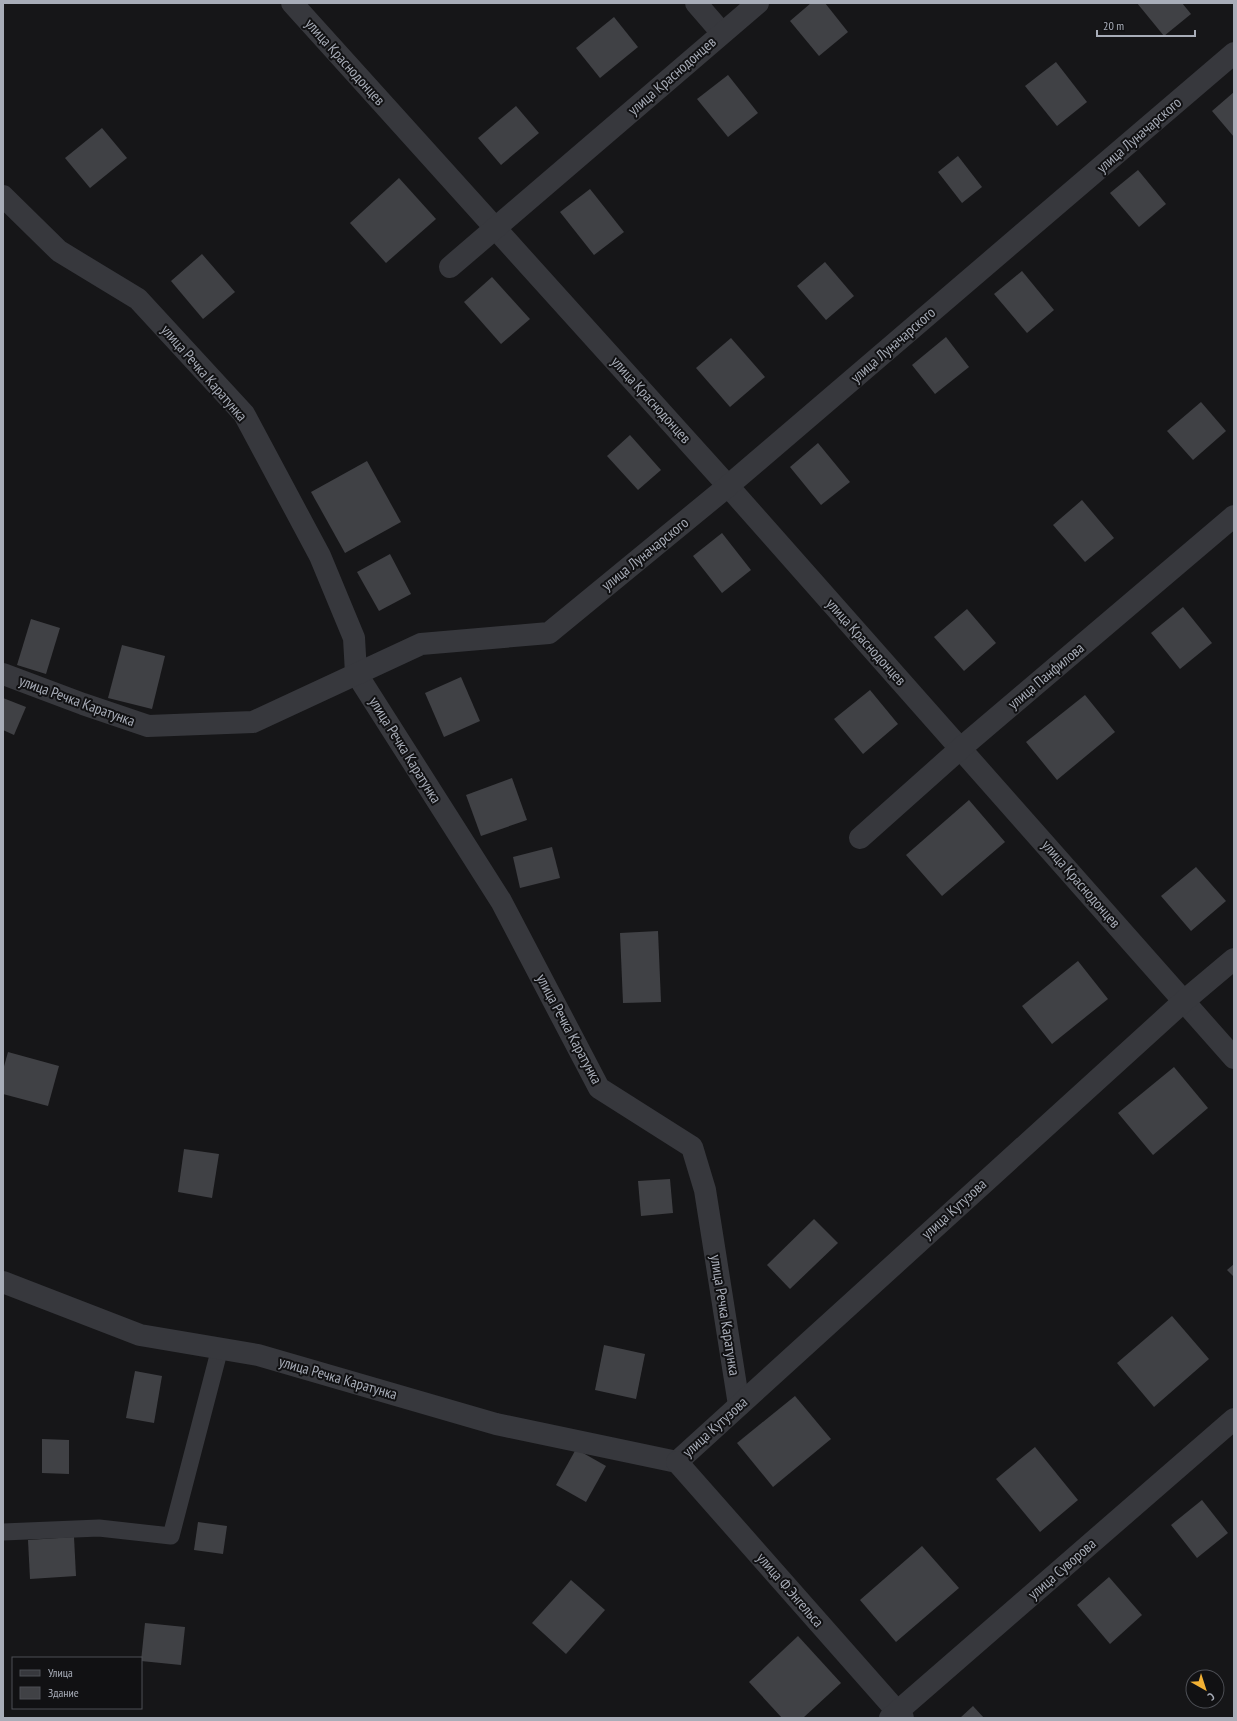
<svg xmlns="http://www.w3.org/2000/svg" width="1237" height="1721" font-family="'PT Sans Narrow',sans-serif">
	<rect width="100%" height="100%" fill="#161618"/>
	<g fill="#404145">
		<path d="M811,3H825L848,32L819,56L790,21Z"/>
		<path d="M1137,3H1182L1191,14L1164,36Z"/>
		<path d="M614,17L638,47L600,78L576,48Z"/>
		<path d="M1056,62L1087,102L1057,126L1025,86Z"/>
		<path d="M728,75L758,113L728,137L697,99Z"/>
		<path d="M1234,92V137L1212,111Z"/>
		<path d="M516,106L539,133L501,165L478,138Z"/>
		<path d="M102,128L127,158L90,188L65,158Z"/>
		<path d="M958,156L982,187L962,203L938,172Z"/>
		<path d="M1138,170L1166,204L1139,227L1110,193Z"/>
		<path d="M399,178L436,219L386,263L350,223Z"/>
		<path d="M590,189L624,232L594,255L560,212Z"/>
		<path d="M202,254L235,292L203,319L171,281Z"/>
		<path d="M825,262L854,296L826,320L797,286Z"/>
		<path d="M1022,271L1054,310L1027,333L994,294Z"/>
		<path d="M492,277L530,319L501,344L464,302Z"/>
		<path d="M946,337L969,367L935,394L912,365Z"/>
		<path d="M731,338L765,377L730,407L696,368Z"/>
		<path d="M1201,402L1226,431L1193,460L1167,431Z"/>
		<path d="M630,435L661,470L638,490L607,456Z"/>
		<path d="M818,443L850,482L821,505L790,467Z"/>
		<path d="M367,461L401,522L345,553L311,492Z"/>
		<path d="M1082,500L1114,538L1085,562L1053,525Z"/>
		<path d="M722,533L751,570L722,593L693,556Z"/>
		<path d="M390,554L411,594L379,611L357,572Z"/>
		<path d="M1183,607L1212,643L1180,669L1151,633Z"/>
		<path d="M967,609L996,643L964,671L934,637Z"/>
		<path d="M31,619L60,628L46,674L17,665Z"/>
		<path d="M122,645L165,656L152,709L108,698Z"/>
		<path d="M461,677L480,721L444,737L425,693Z"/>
		<path d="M870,690L898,724L863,754L834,719Z"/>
		<path d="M1085,695L1115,732L1057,780L1026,742Z"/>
		<path d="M3,698L26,707L14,735L3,730Z"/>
		<path d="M512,778L527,820L481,836L466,795Z"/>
		<path d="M969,800L1005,842L942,896L906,855Z"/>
		<path d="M552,847L560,878L520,888L513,857Z"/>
		<path d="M1196,867L1226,901L1191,931L1161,896Z"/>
		<path d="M658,931L661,1002L623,1003L620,933Z"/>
		<path d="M1078,961L1108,999L1052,1044L1022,1006Z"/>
		<path d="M8,1052L59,1066L48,1106L3,1094V1070Z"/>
		<path d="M1174,1067L1208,1108L1153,1155L1118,1113Z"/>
		<path d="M184,1149L219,1154L212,1198L178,1192Z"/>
		<path d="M670,1179L673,1213L641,1216L638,1181Z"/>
		<path d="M814,1219L838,1243L790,1289L767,1265Z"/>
		<path d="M1234,1264V1277L1227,1270Z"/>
		<path d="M1172,1316L1209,1359L1154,1407L1117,1363Z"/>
		<path d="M604,1345L645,1354L636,1399L595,1390Z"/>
		<path d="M135,1371L162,1376L154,1423L126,1418Z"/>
		<path d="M795,1396L831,1439L773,1487L737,1443Z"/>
		<path d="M42,1439L69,1440V1474L42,1473Z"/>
		<path d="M1035,1447L1078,1500L1040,1532L996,1479Z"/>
		<path d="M576,1449L606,1466L586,1502L556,1485Z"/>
		<path d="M1202,1500L1228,1533L1197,1558L1171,1525Z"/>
		<path d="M198,1522L227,1526L223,1554L194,1550Z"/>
		<path d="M74,1537L76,1576L30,1579L28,1540Z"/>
		<path d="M922,1546L959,1588L896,1642L860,1600Z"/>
		<path d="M1109,1577L1142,1615L1110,1644L1077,1605Z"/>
		<path d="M571,1580L605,1610L566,1654L532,1623Z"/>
		<path d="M145,1623L185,1627L181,1665L141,1661Z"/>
		<path d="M798,1636L841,1683L803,1718H782L749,1682Z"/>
		<path d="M973,1706L984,1718H960Z"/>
	</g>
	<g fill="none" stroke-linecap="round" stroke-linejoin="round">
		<path stroke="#37383d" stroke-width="17" d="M3,1532L99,1528L171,1536L220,1348"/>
		<g stroke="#37383d" stroke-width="22">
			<path d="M292,3L728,486L1234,1058"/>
			<path d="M696,3L722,33"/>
			<path d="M3,196L59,251L138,299L244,414L320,556L354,638L356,673L501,901L599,1088L692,1147L705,1190L739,1405"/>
			<path d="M450,267L758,3"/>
			<path d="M3,674L83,704L148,726L253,722L421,644L549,633L728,486L1234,53"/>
			<path d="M860,838L961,748L1234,516"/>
			<path d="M3,1282L140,1335L258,1355L496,1424L677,1462"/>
			<path d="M677,1462L1184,1001L1234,959"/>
			<path d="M677,1462L903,1718"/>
			<path d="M890,1718L1234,1419"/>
		</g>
	</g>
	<g text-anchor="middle" stroke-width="4" stroke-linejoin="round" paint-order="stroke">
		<g font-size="15" fill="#a8adb8" stroke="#111113">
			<text transform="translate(345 62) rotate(48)" y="5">улица Краснодонцев</text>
			<text transform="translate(672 76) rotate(-41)" y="5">улица Краснодонцев</text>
			<text transform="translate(1139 135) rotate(-41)" y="5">улица Луначарского</text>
			<text transform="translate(893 345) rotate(-41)" y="5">улица Луначарского</text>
			<text transform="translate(204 373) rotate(49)" y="5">улица Речка Каратунка</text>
			<text transform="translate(651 400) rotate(48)" y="5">улица Краснодонцев</text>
			<text transform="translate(645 554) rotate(-39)" y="5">улица Луначарского</text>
			<text transform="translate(866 642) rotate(48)" y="5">улица Краснодонцев</text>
			<text transform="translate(1046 676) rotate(-40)" y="5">улица Панфилова</text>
			<text transform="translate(77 701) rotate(20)" y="5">улица Речка Каратунка</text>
			<text transform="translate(405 750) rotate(58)" y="5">улица Речка Каратунка</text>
			<text transform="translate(1081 884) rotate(49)" y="5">улица Краснодонцев</text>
			<text transform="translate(569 1029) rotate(62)" y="5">улица Речка Каратунка</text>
			<text transform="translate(954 1209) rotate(-42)" y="5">улица Кутузова</text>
			<text transform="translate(725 1315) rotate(81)" y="5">улица Речка Каратунка</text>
			<text transform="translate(338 1378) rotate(16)" y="5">улица Речка Каратунка</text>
			<text transform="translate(715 1427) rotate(-42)" y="5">улица Кутузова</text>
			<text transform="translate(1062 1569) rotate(-41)" y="5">улица Суворова</text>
			<text transform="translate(790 1590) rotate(49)" y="5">улица Ф.Энгельса</text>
		</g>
	</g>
	<rect width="1237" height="1721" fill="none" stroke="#a8adb8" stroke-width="8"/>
	<rect x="12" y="1657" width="130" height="52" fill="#111113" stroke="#4d4f55"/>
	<rect x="20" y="1670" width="20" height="6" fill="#37383d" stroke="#4d4f55"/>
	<text x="48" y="1677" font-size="12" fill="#a8adb8">Улица</text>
	<rect x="20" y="1687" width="20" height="12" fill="#404145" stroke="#4d4f55"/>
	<text x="48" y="1697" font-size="12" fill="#a8adb8">Здание</text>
	<g transform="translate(1205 1689) rotate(141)"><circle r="19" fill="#111113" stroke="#4d4f55"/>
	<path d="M0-3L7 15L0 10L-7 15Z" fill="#f2b134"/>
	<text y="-6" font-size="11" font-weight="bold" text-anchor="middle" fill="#a8adb8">С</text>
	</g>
	<path d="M1097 30v6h98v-6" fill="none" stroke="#a8adb8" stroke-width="2"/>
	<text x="1103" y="30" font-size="12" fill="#a8adb8" stroke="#111113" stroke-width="3" paint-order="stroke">20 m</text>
</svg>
